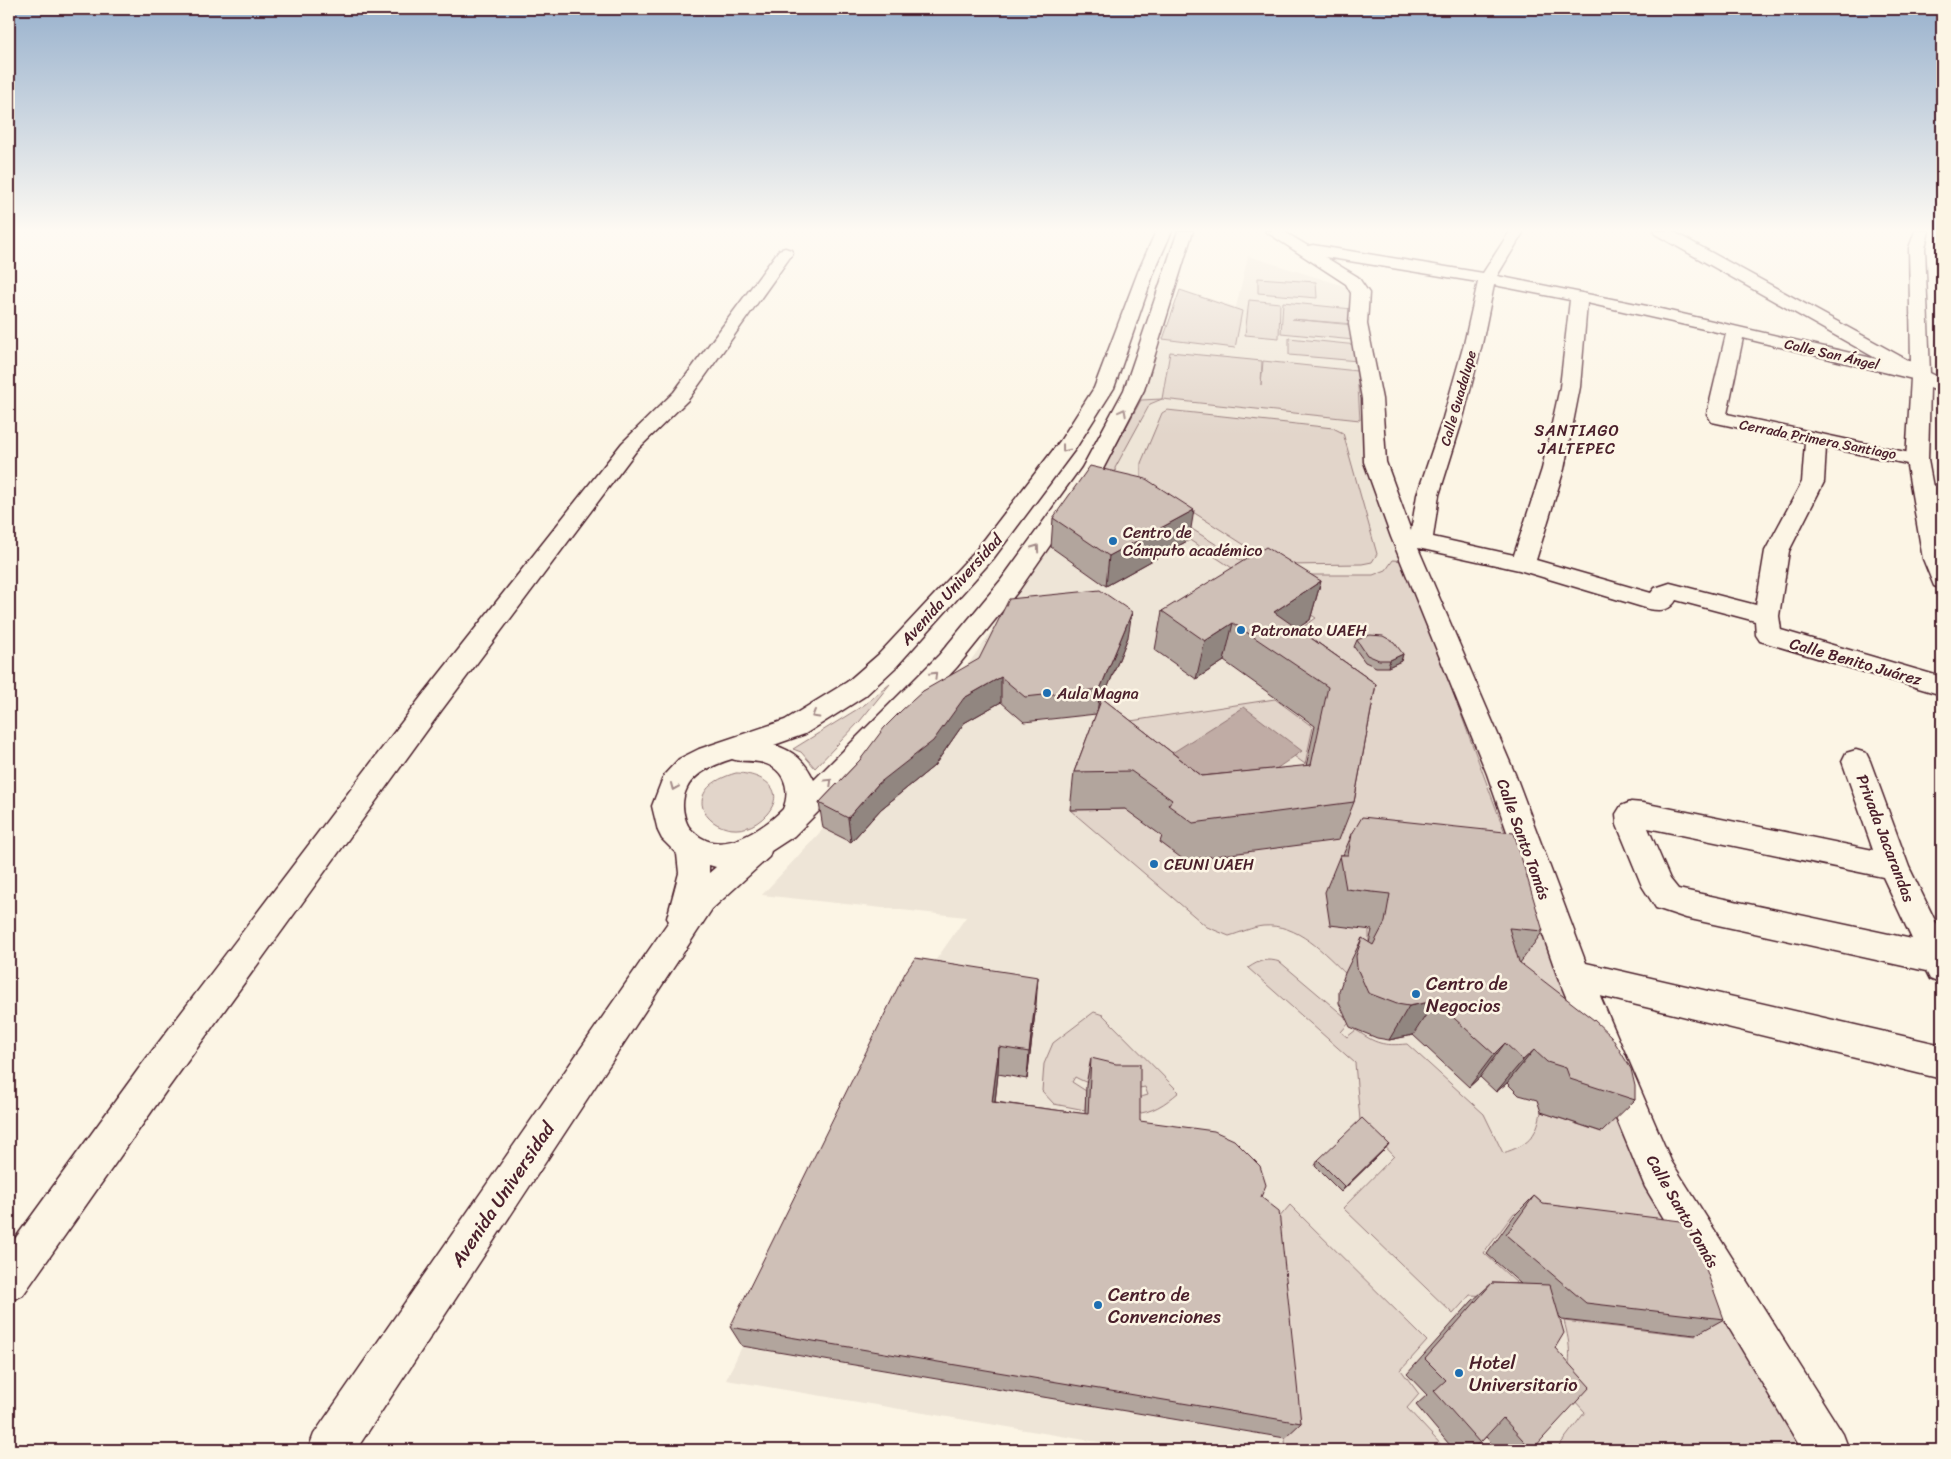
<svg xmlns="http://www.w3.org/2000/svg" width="1951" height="1459" font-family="Sriracha,sans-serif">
	<rect width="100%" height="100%" fill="#fcf5e5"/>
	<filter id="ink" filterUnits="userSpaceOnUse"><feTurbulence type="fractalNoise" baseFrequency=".02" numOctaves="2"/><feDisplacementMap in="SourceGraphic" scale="10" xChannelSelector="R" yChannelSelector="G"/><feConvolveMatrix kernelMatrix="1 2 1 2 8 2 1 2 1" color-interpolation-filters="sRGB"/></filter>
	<g filter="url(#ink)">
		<path fill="#eee5d7" d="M1248,256L1354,289L1362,368L1416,589L1571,1010L1636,1159L1804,1450H1145L726,1380L907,1001L966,917L762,895L946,696L1099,477L1141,400L1180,290L1236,307Z"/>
		<g fill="#e2d5ca" stroke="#967a7a">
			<path d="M1258,278L1316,282L1317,298L1258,293Z"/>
			<path d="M1180,290L1242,311L1235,348L1163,339Z"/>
			<path d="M1249,300L1280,303L1279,338L1245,335Z"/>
			<path d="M1283,302L1352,309L1353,324L1292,319L1353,325L1354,340L1281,333Z"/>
			<path d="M1289,338L1357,345L1358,361L1289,355Z"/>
			<path d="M1170,352L1262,361L1261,385L1263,361L1357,371L1360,420L1162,399L1150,404L1115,468L1116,477L1153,504L1256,570L1273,575H1373L1386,570L1393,560L1404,561L1571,1010L1636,1158L1804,1450H1556L1585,1412L1563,1388C1572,1363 1571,1346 1564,1321L1696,1336L1664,1240L1514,1213L1484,1253L1519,1285L1511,1297L1470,1295L1453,1314L1343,1208L1394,1156L1360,1120L1355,1063L1248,968C1260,960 1267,958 1280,962L1344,1016L1349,1023L1341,1032L1347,1037L1356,1030C1376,1044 1383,1046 1407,1044L1484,1114L1503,1153C1528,1145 1536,1138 1541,1112L1601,1132L1494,997L1492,871L1369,930V944L1347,975C1324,953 1298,923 1263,926C1252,927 1240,933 1229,936L1207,927L1070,810L1125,809L1339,840L1362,722L1273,648L1316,618L1262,582L1258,585L1182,535L1099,477L1141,400L1162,399Z"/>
			<path d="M1167,410L1333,428L1343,433L1377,554L1372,562L1362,564L1285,565L1268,560L1146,482L1141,476V463L1162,413Z"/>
			<path d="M890,684L860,721L815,768L801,752L793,749L864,705Z"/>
			<path d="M1275,699L1313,727L1305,764L1294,756L1301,751L1158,762L1124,722Z"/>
			<path d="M736,773C759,773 789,788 767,814C728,858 661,794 736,773Z"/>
			<path d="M1094,1012L1103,1015L1179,1092C1165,1104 1152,1113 1133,1114L1134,1099L1148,1095L1145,1087C1120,1092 1097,1089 1075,1077L1072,1082L1086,1091L1085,1110L1054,1104L1042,1091L1044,1064L1053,1043Z"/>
			<path d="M1290,1205L1427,1341L1401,1370L1419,1394L1407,1408L1446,1450H1286L1265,1234Z"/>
		</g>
		<path fill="#c0aca5" stroke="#917474" d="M1244,707L1302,751L1215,811L1158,762Z"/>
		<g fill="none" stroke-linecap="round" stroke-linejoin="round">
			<defs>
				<g id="street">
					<path d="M1265,231H1283L1308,246L1313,245L1483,273L1510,231H1524L1497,276L1652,307L1928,371L1931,375L1928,379L1921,381L1743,338L1727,414L1924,456L1928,460L1924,464L1917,466L1826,447L1824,482L1789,551L1779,616L1781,630L1942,677V695L1760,641L1756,635L1755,621L1676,600C1670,611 1660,611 1649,609L1519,570L1418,548L1515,774L1586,963L1942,1045V1079L1600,996L1671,1161L1843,1434L1849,1450H1802L1645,1187L1557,975L1487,774L1391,537L1364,462L1362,399L1349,324L1351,293L1346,284ZM1325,257L1478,282L1464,344L1443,418L1417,495L1411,531L1386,462L1382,399L1367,324L1369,293L1358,277ZM1494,285L1570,300L1560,387L1542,469L1514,555L1433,537L1439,495L1463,418L1482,344ZM1587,303L1726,334L1707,414L1712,422L1805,442L1802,482L1765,551L1756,605L1670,583L1655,588L1651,593L1536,560L1564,469L1580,387Z"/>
					<path d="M785,248L791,250L793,253L688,400L636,451L441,711L166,1091L23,1295L9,1301V1247L140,1067L421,697L622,443L674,392L779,250Z"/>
					<path d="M1923,482L1942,488V502L1915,494L1912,489L1915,484Z"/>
					<path d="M1856,750L1866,753L1870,761L1909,867L1942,935V984L1930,979L1926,971L1686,918L1656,908L1642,886L1617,825L1616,814L1621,806L1631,802L1643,803L1873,850L1842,761L1846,753ZM1648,828L1883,877L1912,939L1678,889L1670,879Z"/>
				</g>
				<g id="secondary">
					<path d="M1156,231H1172L1154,272L1114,388L1076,448L993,559L896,667L865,696L805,734L774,745C794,751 805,761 814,780L939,655L1001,580L1082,468L1124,390L1178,231H1193L1144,390L1103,469L1019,590L957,667L874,756L794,836L771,851L769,857L712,909L356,1450H308L314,1434L669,921L667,918L679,873L677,854L662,839L658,831L652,806L664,775L679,759L699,749L785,720L847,682L878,655L977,549L1060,441L1094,388L1138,272ZM732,759C740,762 750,760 759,762C783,766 792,788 783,809C763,829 722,858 695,833C689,828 687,825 685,818C682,808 682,798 687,788C695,772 716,764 732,759ZM709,865L716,867L709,873Z"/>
					<path d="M1654,231H1672L1911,362L1909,248L1915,231H1929L1925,248L1930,373L1942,379V393L1930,388L1928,460L1942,536V589L1934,586L1923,559L1906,460L1911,378L1655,234Z"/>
				</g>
			</defs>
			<use href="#street" stroke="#4a1f2b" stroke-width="3"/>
			<use href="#secondary" stroke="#4a1f2b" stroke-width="3"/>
			<use href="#street" fill="#fcf5e5" fill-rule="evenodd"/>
			<use href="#secondary" fill="#fcf5e5" fill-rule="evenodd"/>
		</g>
		<g fill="#b2a59d" stroke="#4a1f2b">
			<path d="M1053,518L1189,540L1106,586L1051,547Z"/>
			<path d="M1321,581L1310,620L1297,628L1376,684L1354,802L1339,840L1184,860L1160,842L1162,836L1125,809L1070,810L1074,772L1096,714L1024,722L1001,702L964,723L934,766L881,809L851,842L823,828L819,803L860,760L923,691L1128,637L1103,699L1202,776L1306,766L1315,726L1224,661L1196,679L1155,650L1162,611Z"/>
			<path d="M1357,640L1403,654L1401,661L1388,667H1376L1365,662L1354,647Z"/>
			<path d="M1352,834L1543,931L1520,963L1635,1100L1602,1132L1541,1112L1537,1100L1519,1095L1507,1083L1496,1092L1480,1077L1469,1087L1413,1035L1389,1040L1377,1038L1350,1027L1339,1003V991L1345,973L1362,938L1369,943L1372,930L1330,925L1325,892L1340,855H1343Z"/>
			<path d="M1036,1005L1027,1079L998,1074L995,1102L1085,1114L1086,1085L1091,1058L1140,1121L1261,1197L1301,1423L1285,1438L742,1346L730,1327Z"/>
			<path d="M1385,1149L1341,1192L1315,1166L1318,1160Z"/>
			<path d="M1534,1196L1543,1204L1724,1319L1695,1335L1562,1320L1559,1317L1555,1348L1532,1450H1498L1486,1437L1480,1443L1467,1450H1454L1416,1405L1427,1395L1407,1374L1472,1301L1492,1283L1521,1284L1487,1254L1514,1216Z"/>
		</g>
		<g fill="#918680" stroke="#4a1f2b">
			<path d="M1194,510L1189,540L1106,586L1109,556Z"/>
			<path d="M1321,581L1310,620L1269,647L1274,612Z"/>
			<path d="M1132,612L1128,637L1097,714L1100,689Z"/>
			<path d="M1233,623L1224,661L1196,679L1205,641Z"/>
			<path d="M1403,654L1401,661L1388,667L1390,660Z"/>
			<path d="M1001,677V702L964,723L934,766L881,809L851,842L848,818L878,784L964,698Z"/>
			<path d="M1038,977L1036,1005L1027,1079L1029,1052Z"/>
			<path d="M1435,1001L1413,1035L1389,1040L1409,1006Z"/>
			<path d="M1505,1043L1480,1077L1469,1087L1494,1054Z"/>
			<path d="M999,1047L998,1074L992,1128V1102Z"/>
			<path d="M1534,1050L1507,1083L1496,1092L1523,1060Z"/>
			<path d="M1389,1144L1385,1149L1341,1192L1345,1187Z"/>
		</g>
		<g fill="#cfc0b7" stroke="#4a1f2b">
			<path d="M1090,466L1146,479L1194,510L1109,556L1053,518Z"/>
			<path d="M1266,547L1321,581L1274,612L1376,684L1354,802L1193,823L1168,805L1172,800L1131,771L1074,772L1102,698L1202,776L1311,765L1328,687L1233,623L1205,641L1162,611Z"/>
			<path d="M1100,590L1132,612L1100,689L1025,697L1001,677L964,698L933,741L878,784L848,818L819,803L860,760L884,728L902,710L923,691L979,659L1009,599Z"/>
			<path d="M1370,635L1383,636L1394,642L1403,654L1390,660H1379L1367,655L1357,640Z"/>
			<path d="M1362,817L1514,833L1543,931L1509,928L1519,962L1594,1020L1611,1036L1631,1069L1635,1086V1100L1570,1079L1566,1068L1547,1062L1534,1050L1523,1060L1505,1043L1494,1054L1435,1001L1409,1006L1397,1004L1368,993L1357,968L1356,956L1362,938L1373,945L1385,922L1390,894L1346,889L1340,855H1348L1352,834Z"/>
			<path d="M915,958L1038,977L1029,1052L999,1047L992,1102L1088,1114L1091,1058L1116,1064H1140V1121L1214,1131L1234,1140L1260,1166L1266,1185L1261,1197L1279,1211L1301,1423L730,1327L905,973Z"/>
			<path d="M1362,1118L1389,1144L1345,1187L1318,1160Z"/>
			<path d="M1534,1196L1543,1204L1689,1222L1724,1319L1586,1303L1506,1235Z"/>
			<path d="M1492,1283L1550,1285L1564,1333L1555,1348L1590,1387L1532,1450L1503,1418L1480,1443L1434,1391L1446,1380L1425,1359Z"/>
		</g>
		<defs><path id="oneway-chevron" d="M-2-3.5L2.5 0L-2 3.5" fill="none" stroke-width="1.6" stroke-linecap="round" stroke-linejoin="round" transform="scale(1.25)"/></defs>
		<g stroke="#a38a88">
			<use href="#oneway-chevron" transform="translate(1123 412) rotate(-62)"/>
			<use href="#oneway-chevron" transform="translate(1065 449) rotate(127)"/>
			<use href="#oneway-chevron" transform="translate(1036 548) rotate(-55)"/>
			<use href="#oneway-chevron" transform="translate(934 675) rotate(-46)"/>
			<use href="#oneway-chevron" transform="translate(815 715) rotate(150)"/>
			<use href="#oneway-chevron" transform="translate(829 782) rotate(-44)"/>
			<use href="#oneway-chevron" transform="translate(674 787) rotate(113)"/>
		</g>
	</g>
	<linearGradient id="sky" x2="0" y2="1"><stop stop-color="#98b1cd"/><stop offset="0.53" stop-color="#fefaf3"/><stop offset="1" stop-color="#fefaf3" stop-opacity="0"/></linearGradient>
	<rect width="1951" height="435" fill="url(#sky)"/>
	<g fill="#1f6fb2" stroke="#fcf5e5" stroke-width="2">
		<circle cx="1113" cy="541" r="5"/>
		<circle cx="1241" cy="630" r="5"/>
		<circle cx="1047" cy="693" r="5"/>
		<circle cx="1154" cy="864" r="5"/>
		<circle cx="1416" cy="994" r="5"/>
		<circle cx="1098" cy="1305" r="5"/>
		<circle cx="1459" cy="1373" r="5"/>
	</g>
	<g text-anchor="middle" stroke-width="5" stroke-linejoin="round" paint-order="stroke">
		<g font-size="14" fill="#4a1f2b" stroke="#fcf5e5">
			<text transform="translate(1832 354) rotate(13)" y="5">Calle San Ángel</text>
			<text transform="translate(1458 398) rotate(-74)" y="5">Calle Guadalupe</text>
			<text transform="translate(1818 439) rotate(11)" y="5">Cerrada Primera Santiago</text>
		</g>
		<g font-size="16" letter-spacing="1" fill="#4a1f2b" stroke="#fcf5e5">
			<text x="1577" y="436">SANTIAGO<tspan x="1577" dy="18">JALTEPEC</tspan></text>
		</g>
		<g font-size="16" fill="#4a1f2b" stroke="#fcf5e5" text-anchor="start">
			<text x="1123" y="538">Centro de<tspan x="1123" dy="18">Cómputo académico</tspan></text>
			<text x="1251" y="636">Patronato UAEH</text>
			<text x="1057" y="699">Aula Magna</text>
			<text x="1164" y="870">CEUNI UAEH</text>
		</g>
		<g font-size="16" fill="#4a1f2b" stroke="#fcf5e5">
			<text transform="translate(951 589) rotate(-48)" y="6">Avenida Universidad</text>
			<text transform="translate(1856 661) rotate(16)" y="6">Calle Benito Juárez</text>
			<text transform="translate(1886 838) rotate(69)" y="6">Privada Jacarandas</text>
			<text transform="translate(1524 839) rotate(70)" y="6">Calle Santo Tomás</text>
			<text transform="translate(1683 1211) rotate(60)" y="6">Calle Santo Tomás</text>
		</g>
		<g font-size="19" fill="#4a1f2b" stroke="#fcf5e5" text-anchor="start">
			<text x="1426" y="990">Centro de<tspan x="1426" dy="22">Negocios</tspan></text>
			<text x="1108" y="1301">Centro de<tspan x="1108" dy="22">Convenciones</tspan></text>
			<text x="1469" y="1369">Hotel<tspan x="1469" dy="22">Universitario</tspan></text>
		</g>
		<g font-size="19" fill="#4a1f2b" stroke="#fcf5e5">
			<text transform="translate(502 1194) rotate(-56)" y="7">Avenida Universidad</text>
		</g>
	</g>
	<rect width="1951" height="1459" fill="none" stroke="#fcf5e5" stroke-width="30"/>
	<rect x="15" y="15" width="1921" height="1429" fill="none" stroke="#4a1f2b" stroke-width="2" filter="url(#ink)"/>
</svg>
